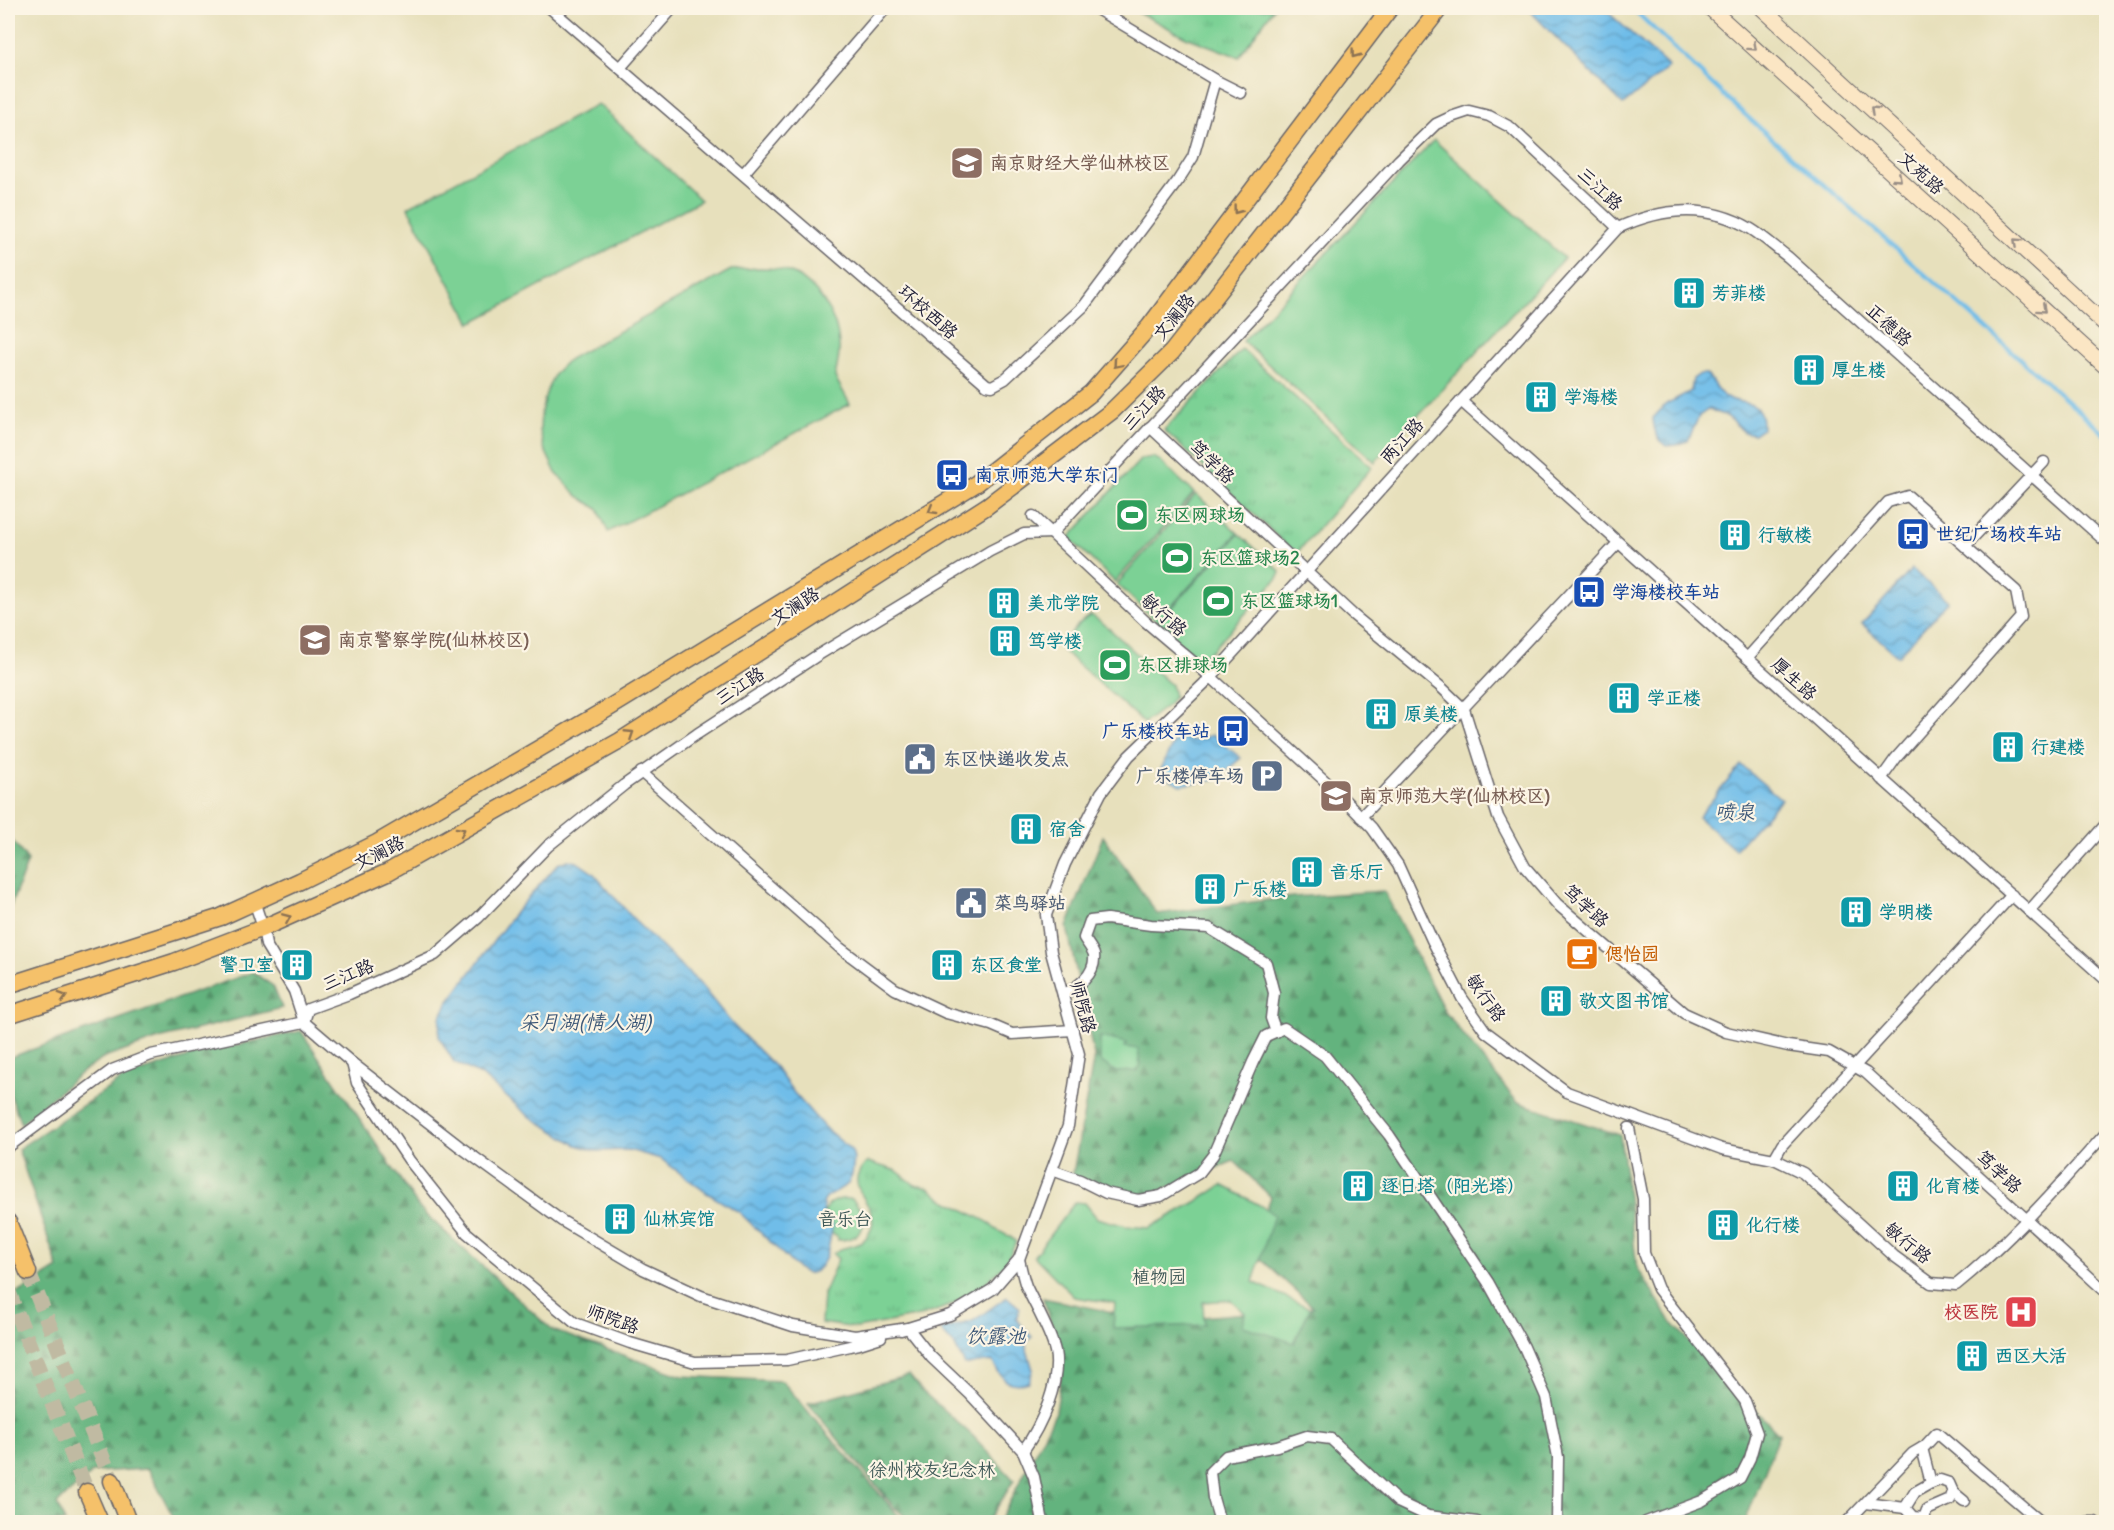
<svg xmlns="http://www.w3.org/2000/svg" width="2114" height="1530" font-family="Delius,'LXGW WenKai TC',sans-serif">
	<defs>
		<pattern id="grass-tufts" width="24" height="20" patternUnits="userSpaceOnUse" patternTransform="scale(1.5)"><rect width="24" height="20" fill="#7bd195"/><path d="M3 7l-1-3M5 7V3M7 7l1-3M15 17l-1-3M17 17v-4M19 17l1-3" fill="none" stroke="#6ab381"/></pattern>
		<pattern id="forest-firs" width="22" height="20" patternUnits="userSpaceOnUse" patternTransform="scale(1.5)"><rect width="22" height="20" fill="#64b37e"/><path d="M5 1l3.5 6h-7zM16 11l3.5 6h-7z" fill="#529168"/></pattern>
		<pattern id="water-waves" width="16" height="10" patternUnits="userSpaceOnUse" patternTransform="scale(1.5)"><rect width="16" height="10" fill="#6fbde9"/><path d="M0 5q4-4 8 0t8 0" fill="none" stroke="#5b99be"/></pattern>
	</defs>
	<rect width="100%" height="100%" fill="#fcf5e5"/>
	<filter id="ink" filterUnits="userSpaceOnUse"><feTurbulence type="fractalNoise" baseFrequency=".0167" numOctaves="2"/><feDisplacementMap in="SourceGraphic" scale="12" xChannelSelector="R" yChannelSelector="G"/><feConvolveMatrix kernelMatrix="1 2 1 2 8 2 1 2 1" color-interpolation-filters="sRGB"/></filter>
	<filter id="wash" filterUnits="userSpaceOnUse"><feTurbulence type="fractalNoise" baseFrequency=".008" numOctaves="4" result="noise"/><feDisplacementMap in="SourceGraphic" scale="24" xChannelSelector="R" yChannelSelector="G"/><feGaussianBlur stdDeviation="1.35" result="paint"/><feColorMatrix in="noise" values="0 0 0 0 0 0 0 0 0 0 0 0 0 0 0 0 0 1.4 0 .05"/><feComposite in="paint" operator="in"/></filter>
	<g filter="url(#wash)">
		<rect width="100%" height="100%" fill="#e7e0bc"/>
		<g fill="url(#grass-tufts)" stroke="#4e7a68" stroke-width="1.5">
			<path d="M1130,8H1274L1239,57L1186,37Z"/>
			<path d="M1242,349L1372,467L1296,554L1164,430Z"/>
			<path d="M868,1162L897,1171L915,1185L929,1188L941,1198L988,1222L995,1229L1012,1238L1016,1242L1005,1265L981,1287L952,1305L924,1315L857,1328L821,1323L823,1295L838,1259L833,1254C844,1243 858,1251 868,1235C888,1205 835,1189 868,1162Z"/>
		</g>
		<g fill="url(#forest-firs)" stroke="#436a5c" stroke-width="1.5">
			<path d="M8,835L28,861L8,913Z"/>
			<path d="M1103,836L1157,914L1293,897L1384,891L1445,1012L1517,1102L1620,1135L1637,1267L1672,1323L1779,1434L1745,1522H999L1056,1412L1063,1362L1043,1298L1157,1321L1313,1307L1251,1250L1271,1197L1234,1161L1148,1196L1072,1179L1094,1056L1067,927Z"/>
			<path d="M253,972L273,986L282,1008L159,1039L104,1058L82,1072L21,1124L8,1088V1058Z"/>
			<path d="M301,1031L420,1209L552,1330L682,1376L782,1381L904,1522H176L148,1469L93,1472L57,1504L65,1522H8V1294L20,1292L58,1268L18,1149L125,1077L204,1052Z"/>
			<path d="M909,1375L921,1390L973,1436L1014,1480L988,1522H911L893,1506L808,1403Z"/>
		</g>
		<g fill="#7bd195" stroke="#4e7a68" stroke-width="1.5">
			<path d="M598,104L701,200L471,323L408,207Z"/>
			<path d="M1434,140L1564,258L1375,462L1243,341Z"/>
			<path d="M759,268C770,268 780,268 791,273C817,284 838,317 839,345C840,356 837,366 835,377L850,404L608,532L598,509L578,496L556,473L544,448L540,431L541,412L547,390L555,373L569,359L731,270Z"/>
			<path d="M1153,457L1159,460L1194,493L1115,582L1069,538L1141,459Z"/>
			<path d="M1196,494L1238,533L1157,622L1117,584Z"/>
			<path d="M1239,534L1277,568L1280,572L1278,578L1212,650L1203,656L1193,655L1158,623Z"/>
			<path d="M1091,615L1104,624L1171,685L1174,696L1169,704L1144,723L1062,650V646C1068,635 1080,621 1091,615Z"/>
			<path d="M1100,1037L1127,1043L1125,1047L1138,1049L1140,1066L1136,1071L1116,1072L1100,1061Z"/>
			<path d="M1222,1185L1263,1207L1274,1215L1253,1282L1310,1308L1294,1343L1243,1326L1245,1313L1231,1300L1203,1302L1204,1325L1113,1328L1115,1303L1074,1297L1034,1256L1075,1202L1085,1203L1097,1218L1126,1226L1149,1228L1199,1200Z"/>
			<path d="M841,1199H852L865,1214C866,1231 855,1240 838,1240L837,1236L831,1233L823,1216C826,1206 830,1202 841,1199Z"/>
		</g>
		<g fill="url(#water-waves)" stroke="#487092" stroke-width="1.5">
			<path d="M1527,8H1603L1669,67L1623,105Z"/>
			<path d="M1700,374H1706C1713,381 1716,390 1724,396C1743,408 1763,396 1762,428L1754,434L1744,432L1728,417L1709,409L1699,416L1688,441L1677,445L1666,446C1656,437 1654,431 1653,418L1666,404L1691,391L1693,379Z"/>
			<path d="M1912,569L1948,601L1898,656L1862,624Z"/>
			<path d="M1177,734L1192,741L1212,735L1241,758L1215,780L1181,785L1159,774Z"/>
			<path d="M1741,765L1781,799L1735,850L1698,817Z"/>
			<path d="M568,860L577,862L593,873L638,924L699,983L733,1025L775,1067L794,1093L824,1127L852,1151L854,1159L852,1175L848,1184L827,1197L823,1203V1216L833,1226C828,1243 829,1271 807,1274L797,1268L739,1212L707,1193L661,1159L629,1150L596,1151L577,1145L529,1116L482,1076L454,1062L439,1037L440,1018L447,1004L514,914L558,864Z"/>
			<path d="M1007,1297L1020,1308L1016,1319L1032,1337L1025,1343L1033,1370L1029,1382C1006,1388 1003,1380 992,1361L965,1365L955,1346L940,1330L973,1321Z"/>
		</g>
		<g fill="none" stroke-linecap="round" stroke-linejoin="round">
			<path stroke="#6fbde9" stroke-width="4" d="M1632,8L1733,104L2106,435"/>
		</g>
	</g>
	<g filter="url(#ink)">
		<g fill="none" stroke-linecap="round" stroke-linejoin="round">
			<g stroke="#c0baa2" stroke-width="16" stroke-dasharray="16 8" stroke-linecap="butt">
				<path d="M28,1272L112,1481"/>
				<path d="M8,1291L87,1492"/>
			</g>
			<defs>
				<g id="minor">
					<path d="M550,8L987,385L992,386L1005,379L1084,306L1177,182L1193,157L1215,80"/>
					<path d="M1095,8L1215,80L1241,93"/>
					<path d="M620,68L673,8"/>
					<path d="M743,174L886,8"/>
					<path d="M1461,401L2106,980"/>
					<path d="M1150,427L1352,614L1442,688L1464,709L1498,817L1525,867L1557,904L1684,1013L1726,1032L1788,1046L1829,1052L1866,1073L2106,1292"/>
					<path d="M1033,516L1146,622L1211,677L1335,790L1372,828L1398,865L1432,940L1462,998L1486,1032L1567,1092L1722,1149L1774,1159L1803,1173L1894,1256L1931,1283L1956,1285C2012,1240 2058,1186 2106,1133"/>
					<path d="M1966,545L2044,462"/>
					<path d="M1747,658L1888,502L1908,496L2016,591L2021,617L1896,758L1881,779"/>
					<path d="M641,772L840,948L895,989L946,1013L991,1025L1012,1034L1073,1030"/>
					<path d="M1361,817L1618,543"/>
					<path d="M254,901L263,928L266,945L294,991L304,1022L352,1063L459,1146L562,1221L643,1269L701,1296L793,1326L855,1336L908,1328L950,1315L993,1289L1019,1259L1068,1126L1079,1054L1051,952L1046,915L1065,864L1101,793L1129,756L1211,677L1618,228C1661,208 1708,203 1751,229C1764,237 1776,248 1788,257L2106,542"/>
					<path d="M2029,911L2106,824"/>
					<path d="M1063,995C1077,987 1096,975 1094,955C1093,950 1087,943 1084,938L1090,921L1107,919L1151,925L1209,928L1266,963L1274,993L1271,1018L1276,1032"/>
					<path d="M352,1063L357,1083L409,1160L467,1233L575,1323L630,1343L695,1362L787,1360L859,1344L881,1337"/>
					<path d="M1629,1128L1643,1199L1644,1253L1658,1289L1745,1401L1757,1433L1750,1458L1740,1478L1702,1501L1646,1522"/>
					<path d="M8,1147L112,1070L151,1055L304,1022L308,1009L349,994L435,955L478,918L548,846L624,785L697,734L815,657L990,551L1024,534L1052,533L1399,160L1436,124L1451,117L1469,111L1489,116L1510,127L1618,228"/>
					<path d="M1774,1159L1782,1145L2012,895"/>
					<path d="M1052,1170L1080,1180L1106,1193L1138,1200L1161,1196L1199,1173L1213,1155L1253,1062L1266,1036L1284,1028L1325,1056L1389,1135L1488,1282L1524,1347L1546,1397L1558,1457L1557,1522"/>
					<path d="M1019,1259C1021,1268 1023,1278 1026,1286C1035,1306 1050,1330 1055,1351C1061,1383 1041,1426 1023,1451"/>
					<path d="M901,1330L908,1328L931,1357L970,1394L1023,1451L1034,1477L1043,1522"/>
					<path d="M1953,1492L1964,1501"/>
					<path d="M1866,1503L1905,1508L1915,1492L1931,1483L1922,1448"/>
					<path d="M1905,1508L1913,1517L1924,1518L1927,1510L1950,1500L1953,1492L1949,1483L1940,1480L1931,1483"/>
					<path d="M1220,1522L1213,1498L1210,1472L1226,1456L1277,1446L1307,1436L1331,1439L1398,1502L1428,1516L1477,1522"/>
					<path d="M1847,1522L1913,1453L1925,1446L1937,1433L2041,1522"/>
					<path d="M2086,1522H2095"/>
				</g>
				<g id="secondary">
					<path d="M1710,8L2106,367"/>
					<path d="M1762,8L2106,325"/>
				</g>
				<g id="primary">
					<path d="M8,985L221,917L300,881L377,843L607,709L977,483L1091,393L1149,327L1390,8"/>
					<path d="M8,1015L174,962L263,928L388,872L620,741L987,506L1112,411L1172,352L1440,8"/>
					<path d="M8,1222L28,1272"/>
					<path d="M112,1481L128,1522"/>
					<path d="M87,1492L100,1522"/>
				</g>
			</defs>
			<use href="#minor" stroke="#676468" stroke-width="13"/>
			<use href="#secondary" stroke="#676468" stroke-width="17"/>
			<use href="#primary" stroke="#676468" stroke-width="19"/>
			<use href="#minor" stroke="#fff" stroke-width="10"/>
			<use href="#secondary" stroke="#fbe6c4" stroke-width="15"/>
			<use href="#primary" stroke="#f5c16b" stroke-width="16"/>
		</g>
		<defs><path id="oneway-chevron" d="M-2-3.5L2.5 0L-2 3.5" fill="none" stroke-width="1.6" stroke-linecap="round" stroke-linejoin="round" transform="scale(1.5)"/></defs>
		<g stroke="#998e86">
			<use href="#oneway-chevron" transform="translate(1753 47) rotate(42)"/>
			<use href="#oneway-chevron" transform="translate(1874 110) rotate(-137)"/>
			<use href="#oneway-chevron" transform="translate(1898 178) rotate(42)"/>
			<use href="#oneway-chevron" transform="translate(2017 242) rotate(-137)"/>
			<use href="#oneway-chevron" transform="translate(2042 309) rotate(42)"/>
		</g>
		<g stroke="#8c7253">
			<use href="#oneway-chevron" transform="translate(1355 54) rotate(127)"/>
			<use href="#oneway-chevron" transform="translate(1237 210) rotate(127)"/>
			<use href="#oneway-chevron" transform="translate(1117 364) rotate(131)"/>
			<use href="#oneway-chevron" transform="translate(932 510) rotate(149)"/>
			<use href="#oneway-chevron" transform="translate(630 734) rotate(-33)"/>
			<use href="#oneway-chevron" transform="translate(461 831) rotate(-29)"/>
			<use href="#oneway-chevron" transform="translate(287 918) rotate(-23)"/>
			<use href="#oneway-chevron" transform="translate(63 997) rotate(-17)"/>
		</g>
	</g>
	<defs>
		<symbol id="university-square" viewBox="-11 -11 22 22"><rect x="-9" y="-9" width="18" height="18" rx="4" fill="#8d6e63" stroke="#fcf5e5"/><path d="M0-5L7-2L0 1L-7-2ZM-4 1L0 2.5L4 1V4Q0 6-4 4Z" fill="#fff"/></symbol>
		<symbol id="building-square" viewBox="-11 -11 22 22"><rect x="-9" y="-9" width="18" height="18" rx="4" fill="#0f9aa8" stroke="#fcf5e5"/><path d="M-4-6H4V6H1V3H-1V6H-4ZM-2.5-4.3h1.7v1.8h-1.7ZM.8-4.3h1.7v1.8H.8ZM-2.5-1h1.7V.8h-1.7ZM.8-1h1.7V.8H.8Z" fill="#fff"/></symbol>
		<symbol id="bus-square" viewBox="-11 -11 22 22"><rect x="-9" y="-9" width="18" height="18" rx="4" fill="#1a4fb4" stroke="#fcf5e5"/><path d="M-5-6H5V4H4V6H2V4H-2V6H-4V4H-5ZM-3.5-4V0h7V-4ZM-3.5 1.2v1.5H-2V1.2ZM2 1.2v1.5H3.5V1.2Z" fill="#fff"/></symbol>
		<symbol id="stadium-square" viewBox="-11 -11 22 22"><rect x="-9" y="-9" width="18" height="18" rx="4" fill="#2e9e5b" stroke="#fcf5e5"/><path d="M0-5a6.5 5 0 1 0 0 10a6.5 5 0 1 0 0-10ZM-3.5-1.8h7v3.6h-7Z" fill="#fff"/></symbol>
		<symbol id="civic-square" viewBox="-11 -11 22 22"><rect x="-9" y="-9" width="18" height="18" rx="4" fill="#5c6f8a" stroke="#fcf5e5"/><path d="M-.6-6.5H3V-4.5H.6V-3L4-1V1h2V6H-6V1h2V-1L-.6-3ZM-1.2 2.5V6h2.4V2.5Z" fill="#fff"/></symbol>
		<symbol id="parking-square" viewBox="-11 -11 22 22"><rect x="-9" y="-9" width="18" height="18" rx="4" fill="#5c6f8a" stroke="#fcf5e5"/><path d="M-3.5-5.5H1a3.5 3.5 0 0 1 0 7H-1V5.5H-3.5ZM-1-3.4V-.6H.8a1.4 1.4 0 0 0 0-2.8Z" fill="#fff"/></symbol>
		<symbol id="cafe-square" viewBox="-11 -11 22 22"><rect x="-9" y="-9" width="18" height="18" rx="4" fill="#e8710a" stroke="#fcf5e5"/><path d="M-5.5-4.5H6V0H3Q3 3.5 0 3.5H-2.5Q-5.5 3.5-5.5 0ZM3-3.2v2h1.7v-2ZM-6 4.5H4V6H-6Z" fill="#fff"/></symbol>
		<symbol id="hospital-square" viewBox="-11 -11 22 22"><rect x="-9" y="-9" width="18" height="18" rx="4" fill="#e0444e" stroke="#fcf5e5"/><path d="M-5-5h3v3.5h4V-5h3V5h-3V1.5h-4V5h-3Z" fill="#fff"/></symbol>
	</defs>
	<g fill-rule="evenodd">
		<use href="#university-square" x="948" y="144" width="38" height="38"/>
		<use href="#building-square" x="1670" y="274" width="38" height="38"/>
		<use href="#building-square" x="1790" y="351" width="38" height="38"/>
		<use href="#building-square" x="1522" y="378" width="38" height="38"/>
		<use href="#bus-square" x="933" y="456" width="38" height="38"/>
		<use href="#stadium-square" x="1113" y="496" width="38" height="38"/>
		<use href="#bus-square" x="1894" y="515" width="38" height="38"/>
		<use href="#building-square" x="1716" y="516" width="38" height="38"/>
		<use href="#stadium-square" x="1158" y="539" width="38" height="38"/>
		<use href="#bus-square" x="1570" y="573" width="38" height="38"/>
		<use href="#stadium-square" x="1199" y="582" width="38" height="38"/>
		<use href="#building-square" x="985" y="584" width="38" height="38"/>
		<use href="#university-square" x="296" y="621" width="38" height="38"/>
		<use href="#building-square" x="986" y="622" width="38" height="38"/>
		<use href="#stadium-square" x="1096" y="646" width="38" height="38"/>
		<use href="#building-square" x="1605" y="679" width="38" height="38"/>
		<use href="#building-square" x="1362" y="695" width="38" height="38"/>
		<use href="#bus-square" x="1214" y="712" width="38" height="38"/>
		<use href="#building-square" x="1989" y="728" width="38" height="38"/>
		<use href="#civic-square" x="901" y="740" width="38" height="38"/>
		<use href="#parking-square" x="1248" y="757" width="38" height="38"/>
		<use href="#university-square" x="1317" y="777" width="38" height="38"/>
		<use href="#building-square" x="1007" y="810" width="38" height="38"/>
		<use href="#building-square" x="1288" y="853" width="38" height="38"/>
		<use href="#building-square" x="1191" y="870" width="38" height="38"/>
		<use href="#civic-square" x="952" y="884" width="38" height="38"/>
		<use href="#building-square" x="1837" y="893" width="38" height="38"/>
		<use href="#cafe-square" x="1563" y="935" width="38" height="38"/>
		<use href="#building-square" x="278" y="946" width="38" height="38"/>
		<use href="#building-square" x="928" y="946" width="38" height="38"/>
		<use href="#building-square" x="1537" y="982" width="38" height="38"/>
		<use href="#building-square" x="1339" y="1167" width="38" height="38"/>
		<use href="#building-square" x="1884" y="1167" width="38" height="38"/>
		<use href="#building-square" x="601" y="1200" width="38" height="38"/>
		<use href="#building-square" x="1704" y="1206" width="38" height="38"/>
		<use href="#hospital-square" x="2002" y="1293" width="38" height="38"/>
		<use href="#building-square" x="1953" y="1337" width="38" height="38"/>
	</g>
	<g text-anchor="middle" stroke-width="4.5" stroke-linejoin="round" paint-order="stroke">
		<g font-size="18" font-weight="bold" fill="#785e54" stroke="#fcf5e5" text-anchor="start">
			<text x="990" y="169">南京财经大学仙林校区</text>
			<text x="338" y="646">南京警察学院(仙林校区)</text>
			<text x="1359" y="802">南京师范大学(仙林校区)</text>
		</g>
		<g font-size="18" fill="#22223b" stroke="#fcf5e5">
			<text transform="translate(1921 173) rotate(42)" y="6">文苑路</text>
			<text transform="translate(1600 189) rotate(43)" y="6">三江路</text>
			<text transform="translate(928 312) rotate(41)" y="6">环校西路</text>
			<text transform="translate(1174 317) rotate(-51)" y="6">文澜路</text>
			<text transform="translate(1889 325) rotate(42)" y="6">正德路</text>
			<text transform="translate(1144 408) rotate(-47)" y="6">三江路</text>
			<text transform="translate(1402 441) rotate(-48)" y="6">两江路</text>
			<text transform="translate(1212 462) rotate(43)" y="6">笃学路</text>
			<text transform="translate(795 606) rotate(-33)" y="6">文澜路</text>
			<text transform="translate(1164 615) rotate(41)" y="6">敏行路</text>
			<text transform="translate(1794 679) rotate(42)" y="6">厚生路</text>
			<text transform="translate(740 686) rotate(-33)" y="6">三江路</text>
			<text transform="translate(379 853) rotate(-27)" y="6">文澜路</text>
			<text transform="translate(1586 906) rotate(42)" y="6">笃学路</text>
			<text transform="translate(348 975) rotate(-23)" y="6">三江路</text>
			<text transform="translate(1486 998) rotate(55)" y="6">敏行路</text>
			<text transform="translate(1083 1007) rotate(75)" y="6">师院路</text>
			<text transform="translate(1999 1172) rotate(42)" y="6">笃学路</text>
			<text transform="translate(1908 1243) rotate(39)" y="6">敏行路</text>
			<text transform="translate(613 1319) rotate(20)" y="6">师院路</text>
		</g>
		<g font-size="18" font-weight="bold" fill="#0d838f" stroke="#fcf5e5" text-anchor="start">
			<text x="1712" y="299">芳菲楼</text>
			<text x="1832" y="376">厚生楼</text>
			<text x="1564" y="403">学海楼</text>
			<text x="1758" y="541">行敏楼</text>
			<text x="1027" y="609">美术学院</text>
			<text x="1028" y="647">笃学楼</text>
			<text x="1647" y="704">学正楼</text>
			<text x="1404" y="720">原美楼</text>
			<text x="2031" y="753">行建楼</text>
			<text x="1049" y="835">宿舍</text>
			<text x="1330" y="878">音乐厅</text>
			<text x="1233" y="895">广乐楼</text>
			<text x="1879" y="918">学明楼</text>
			<text x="274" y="971" text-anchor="end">警卫室</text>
			<text x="970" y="971">东区食堂</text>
			<text x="1579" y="1007">敬文图书馆</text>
			<text x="1381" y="1192">逐日塔（阳光塔）</text>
			<text x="1926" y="1192">化育楼</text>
			<text x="643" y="1225">仙林宾馆</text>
			<text x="1746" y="1231">化行楼</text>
			<text x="1995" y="1362">西区大活</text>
		</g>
		<g font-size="18" font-weight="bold" fill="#164399" stroke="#fcf5e5" text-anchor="start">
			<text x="975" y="481">南京师范大学东门</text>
			<text x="1936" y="540">世纪广场校车站</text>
			<text x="1612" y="598">学海楼校车站</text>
			<text x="1210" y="737" text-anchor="end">广乐楼校车站</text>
		</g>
		<g font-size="18" font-weight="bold" fill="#27864d" stroke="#fcf5e5" text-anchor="start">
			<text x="1155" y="521">东区网球场</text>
			<text x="1200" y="564">东区篮球场2</text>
			<text x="1241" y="607">东区篮球场1</text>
			<text x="1138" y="671">东区排球场</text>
		</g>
		<g font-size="18" font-weight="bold" fill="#4e5e75" stroke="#fcf5e5" text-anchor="start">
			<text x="943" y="765">东区快递收发点</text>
			<text x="1244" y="782" text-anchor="end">广乐楼停车场</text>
			<text x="994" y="909">菜鸟驿站</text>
		</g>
		<g font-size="18" font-weight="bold" fill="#c56008" stroke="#fcf5e5" text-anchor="start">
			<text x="1605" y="960">偲怡园</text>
		</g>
		<g font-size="18" fill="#3d5756" stroke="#fcf5e5">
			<text x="845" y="1225">音乐台</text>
			<text x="1159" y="1283">植物园</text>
			<text x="932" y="1476">徐州校友纪念林</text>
		</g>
		<g font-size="18" font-weight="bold" fill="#be3a42" stroke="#fcf5e5" text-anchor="end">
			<text x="1998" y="1318">校医院</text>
		</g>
		<g font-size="20" font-style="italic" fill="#3d5878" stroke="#fcf5e5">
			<text x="1735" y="819">喷泉</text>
			<text x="585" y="1029">采月湖(情人湖)</text>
			<text x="996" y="1343">饮露池</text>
		</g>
	</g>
	<rect width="2114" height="1530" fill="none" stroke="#fcf5e5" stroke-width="30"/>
</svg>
